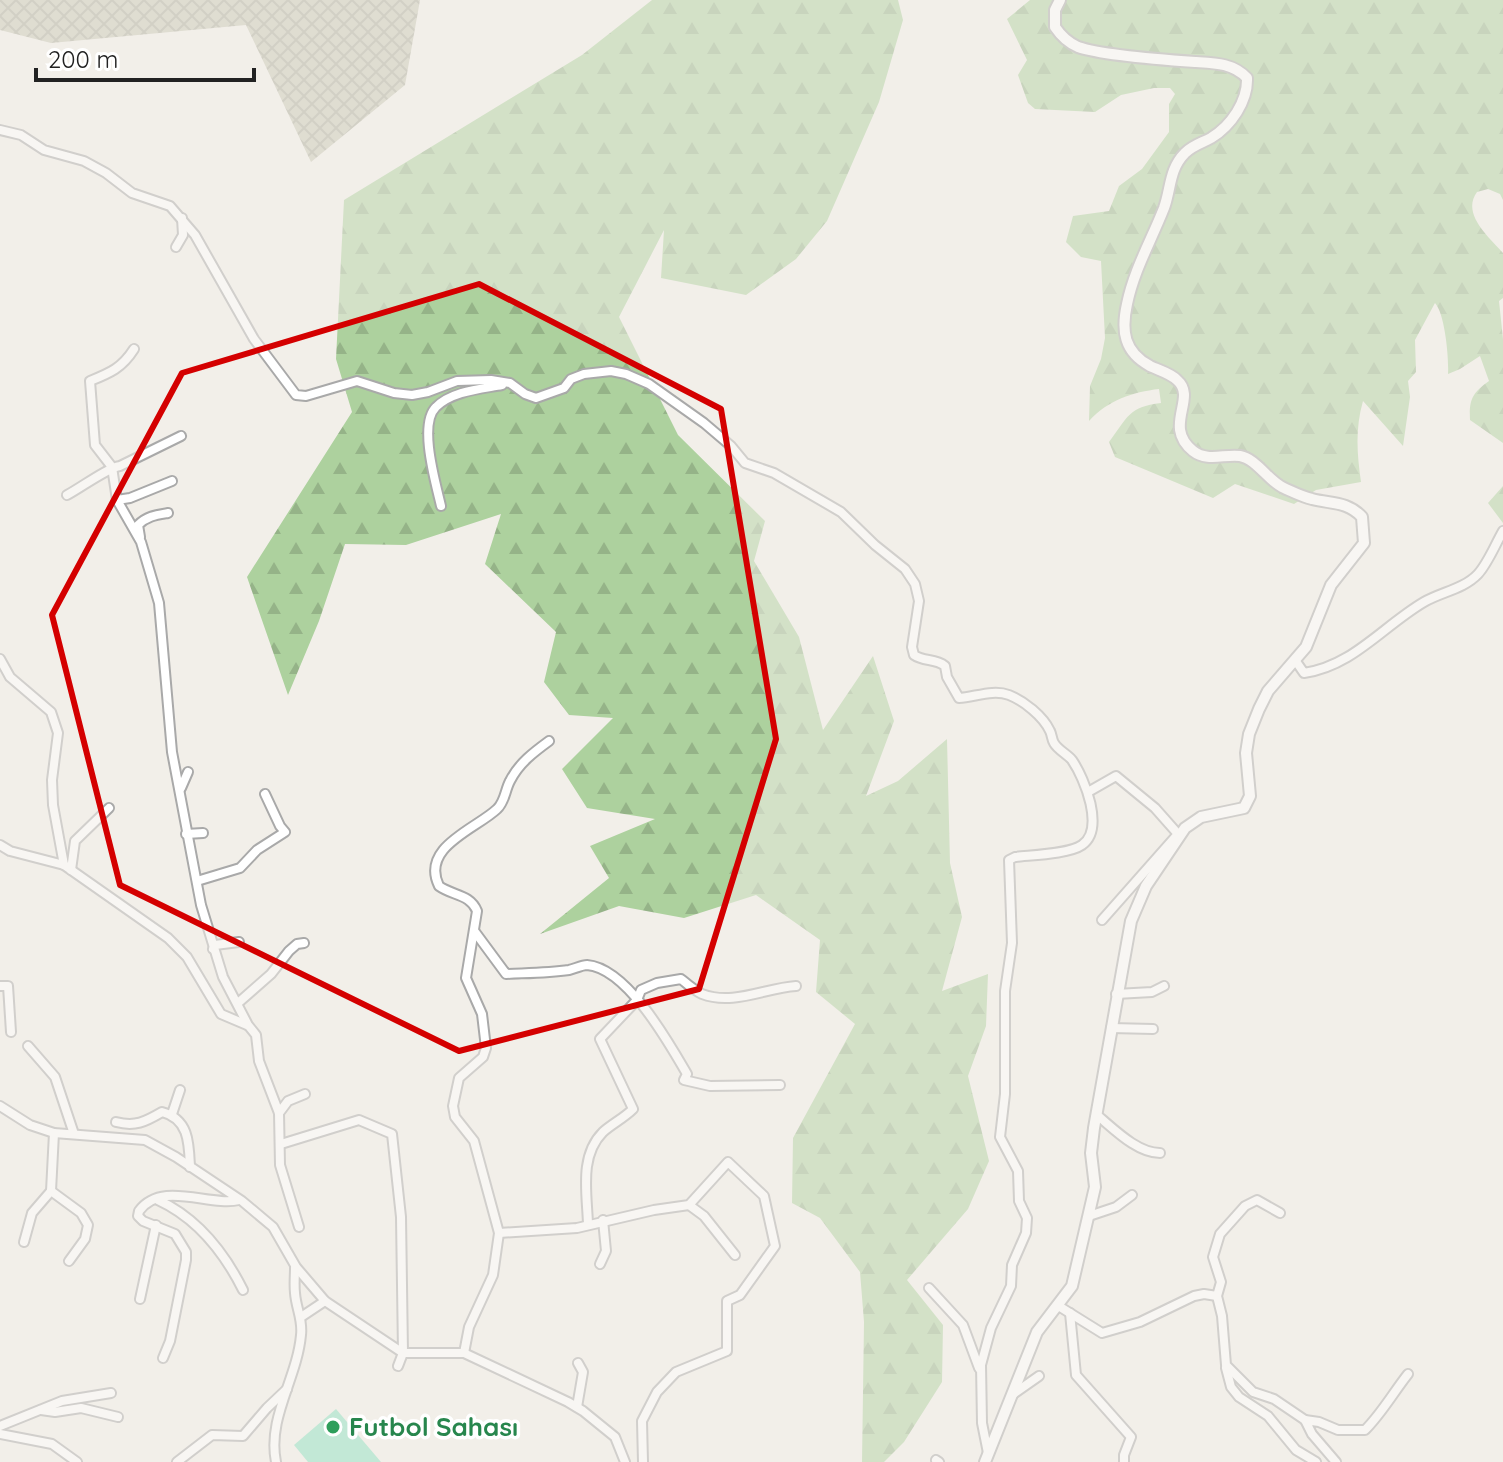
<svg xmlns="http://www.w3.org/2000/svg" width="1503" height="1462" font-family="Quicksand,sans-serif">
	<defs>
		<pattern id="construction-cross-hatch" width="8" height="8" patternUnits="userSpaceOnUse" patternTransform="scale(2)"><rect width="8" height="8" fill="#c7c7b4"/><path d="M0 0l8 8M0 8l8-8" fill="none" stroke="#abab9a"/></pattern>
		<pattern id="forest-firs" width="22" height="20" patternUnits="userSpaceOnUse" patternTransform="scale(2)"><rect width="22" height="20" fill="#add19e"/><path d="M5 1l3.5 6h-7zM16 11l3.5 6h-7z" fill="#95b388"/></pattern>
	</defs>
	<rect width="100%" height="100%" fill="#f2efe9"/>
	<path fill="url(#construction-cross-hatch)" d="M0,0H420L405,85L311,162L246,25L51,43L0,30Z"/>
	<g fill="url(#forest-firs)">
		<path d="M652,0H898L903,20L879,102L827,221L796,259L746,295L661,278L664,230L619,317L678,435L765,521L754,561L799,637L823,730L873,656L894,721L866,796L898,781L947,739L950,863L962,917L942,991L988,974L986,1026L968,1076L989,1161L968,1209L907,1280L943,1325L942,1382L904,1442L884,1462H862L864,1322L860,1272L820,1218L792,1203L793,1138L855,1024L816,992L820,940L756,895L684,918L619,906L540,934L609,878L590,846L655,819L587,808L562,769L613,718L569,715L544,682L556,632L485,564L501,514L406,545L345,544L319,621L288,695L247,577L352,412L336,359L344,200L582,55Z"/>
		<path d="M1030,0H1503V200L1500,194L1488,189L1477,192C1461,214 1489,237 1503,253V298L1499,301L1503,339V443L1470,420C1469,400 1472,393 1489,381L1480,356L1460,369L1448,374C1449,358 1445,314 1435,303L1415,340L1416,372L1408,381L1410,397L1403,446L1363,401C1355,429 1357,454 1361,482L1316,490L1294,504L1235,484L1213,498L1115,457L1109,442C1128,417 1128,407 1161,403L1159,389C1133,392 1108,400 1089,421L1090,386L1101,359L1105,338L1101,261L1081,257L1066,242L1073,216L1109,211L1119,186L1142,169L1169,132V104L1175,94L1170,88H1154L1121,95L1095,112L1035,109L1028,103L1018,75L1027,60L1007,19Z"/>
		<path d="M1503,486V523L1488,503Z"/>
	</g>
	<path fill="#88e0be" d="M336,1409L381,1462H308L294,1445Z"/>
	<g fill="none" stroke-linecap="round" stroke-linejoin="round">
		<defs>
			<g id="minor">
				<path d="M0,130L21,135L44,150L84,161L106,173L132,193L170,206L195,235L254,339L296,395L306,396L357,381L394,393L412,395L428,392L457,381L491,380L510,383L525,394L536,398L564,388L571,379L584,374L611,371L626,374L649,384L704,423L731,446L745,463L774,473L841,512L875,545L905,569L915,584L919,601L912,647L914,655C924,662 935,658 945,666L947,677L959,698C975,697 993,689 1009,695C1024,701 1043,716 1050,731C1052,735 1052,740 1054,743C1058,750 1067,754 1072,760C1085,779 1105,829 1082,845C1069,854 1032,855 1015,857L1009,860L1012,943L1005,991V1094L1000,1137L1018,1171L1019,1201L1027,1218L1026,1233L1012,1265L1011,1286L991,1328L981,1365L982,1423L988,1453"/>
				<path d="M176,247L183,235L182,218"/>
				<path d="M134,349C122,368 110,373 90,381L95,445L112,467L117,500L141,542L159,603L172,752L201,905L223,977L248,1025L256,1035L259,1061L279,1113L280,1165L299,1227"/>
				<path d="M67,495C82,487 107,468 120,466L181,436"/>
				<path d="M117,500L130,498L172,481"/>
				<path d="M441,506C436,484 418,424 436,407C452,391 481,389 502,385"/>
				<path d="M140,537L138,525C147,516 156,515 168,513"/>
				<path d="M0,659L10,677L51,712L58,733L52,780L53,805L64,865"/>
				<path d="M1295,660L1304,673C1353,666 1383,626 1424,602C1441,592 1464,589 1478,574C1488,563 1495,545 1503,531"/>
				<path d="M181,788L188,772"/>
				<path d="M1088,792L1116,776L1155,808L1178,834L1102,920"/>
				<path d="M186,834L203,833"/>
				<path d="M0,845L10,851L64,865L168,938L187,957L221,1014L247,1025"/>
				<path d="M71,870L75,841L109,808"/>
				<path d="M197,881L240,868L257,850L285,832L280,826L265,794"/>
				<path d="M475,932L506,974C527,973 548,973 569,970C574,969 582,965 587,965C627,968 669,1043 687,1074L684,1080L710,1086L780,1085"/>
				<path d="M213,949L215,945L239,942"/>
				<path d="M0,986H8L11,1032"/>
				<path d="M1116,994L1152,992L1164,986"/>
				<path d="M238,1003L271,974L289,951L297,944L304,943"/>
				<path d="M1111,1028L1153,1029"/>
				<path d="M28,1046L55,1077L74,1134"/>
				<path d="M0,1106L30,1125L54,1133L145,1140L176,1157L242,1201L273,1227L296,1267L325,1301L403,1353H464L568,1402L583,1411L615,1437L625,1462"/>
				<path d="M279,1113L288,1101L305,1094"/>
				<path d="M172,1114L180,1090"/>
				<path d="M1097,1115C1114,1129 1137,1153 1160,1153"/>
				<path d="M116,1122C135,1127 145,1122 162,1112C189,1119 189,1143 190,1167"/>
				<path d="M281,1144L359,1120L392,1134L401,1217L403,1353L398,1366"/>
				<path d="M51,1191L81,1213L88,1225L85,1239L69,1261"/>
				<path d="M158,1200C197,1218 224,1252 243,1290"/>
				<path d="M689,1205L704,1216L735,1255"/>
				<path d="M1280,1213L1257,1200L1245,1206L1220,1234L1213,1257L1221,1282L1217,1296L1222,1316L1226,1365L1253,1392L1274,1399L1305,1420"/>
				<path d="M1089,1216L1116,1207L1132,1195"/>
				<path d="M588,1224C587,1193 579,1156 603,1132C612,1124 624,1118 633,1109L600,1039L637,1000L641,990L657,983L681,979C687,984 695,991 702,994C733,1006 765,988 796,986"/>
				<path d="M499,1233L577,1228L654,1210L689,1205L728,1162L764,1196L775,1246L740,1295L727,1301V1351L676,1372L657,1392L642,1421L643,1462"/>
				<path d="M24,1242L32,1213L51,1191L54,1133"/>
				<path d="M600,1264L606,1251L603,1220"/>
				<path d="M929,1288L963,1325L979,1368"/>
				<path d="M140,1299L156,1225"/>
				<path d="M1057,1305L1102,1333L1140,1322L1194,1296L1204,1294L1217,1296"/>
				<path d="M1070,1313L1076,1375L1131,1437L1124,1455V1462"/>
				<path d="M301,1317L325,1301"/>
				<path d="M464,1353L469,1327L493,1275L499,1233L474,1141L455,1117L453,1106L459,1078L483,1057L486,1048L482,1014L466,978L477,911C470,894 453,896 439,886C420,847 476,829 497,809C505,802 505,790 510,781C519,763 534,752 549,741"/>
				<path d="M163,1358L170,1341L186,1260V1252L175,1234L143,1221L138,1216L139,1211C162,1180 209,1207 239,1200"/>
				<path d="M1226,1368L1231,1387L1239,1397L1268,1416L1296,1450L1316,1462"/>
				<path d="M1012,1395L1039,1376"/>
				<path d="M577,1407L583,1372L578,1363"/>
				<path d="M41,1410L55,1412L81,1408L118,1417"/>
				<path d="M0,1426L62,1401L111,1393"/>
				<path d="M0,1434L52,1444L77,1462"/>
				<path d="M936,1460L939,1462"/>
				<path d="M177,1462L212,1435L243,1436L267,1408L287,1389"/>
				<path d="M276,1462C267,1418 297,1379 301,1335C303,1320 296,1308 295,1293C294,1284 295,1276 295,1268"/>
				<path d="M1336,1462L1312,1434L1305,1420L1319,1422L1338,1430H1365C1382,1413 1393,1393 1408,1374"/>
			</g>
			<path id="tertiary" d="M985,1462L1037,1332L1072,1286L1095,1187L1091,1153L1094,1128L1131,921L1146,886L1185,828L1201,817L1244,808L1250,796L1246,753L1249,734L1259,709L1268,691L1306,647L1331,585L1364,543L1362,517C1347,501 1331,504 1312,499C1303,497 1293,492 1284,488C1268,481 1257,459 1240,456C1224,454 1207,462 1193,451C1162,426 1198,398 1177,380C1170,373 1158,370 1150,366C1124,352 1121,331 1127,304C1134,270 1151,241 1164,208C1171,189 1169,169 1185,153C1193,145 1202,143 1211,138C1231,126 1248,101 1247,78C1233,63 1214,63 1196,62C1166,60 1105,56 1078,47C1069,43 1061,36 1055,27V10L1060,0"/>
		</defs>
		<use href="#minor" stroke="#a9a9a9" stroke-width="12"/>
		<use href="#tertiary" stroke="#a9a9a9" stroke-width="14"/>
		<use href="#minor" stroke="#fff" stroke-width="8"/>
		<use href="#tertiary" stroke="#fff" stroke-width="10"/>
	</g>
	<path d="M0 0H1503V1462H0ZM479,284L721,409L776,739L699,989L459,1051L120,885L52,615L182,373Z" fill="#f2efe9" fill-opacity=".55" fill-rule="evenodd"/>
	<path fill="none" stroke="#d40000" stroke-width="6" stroke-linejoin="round" d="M479,284L721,409L776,739L699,989L459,1051L120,885L52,615L182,373Z"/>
	<circle fill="#2e9e5b" stroke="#fff" stroke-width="3" cx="333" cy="1427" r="8"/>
	<g text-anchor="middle" stroke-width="7" stroke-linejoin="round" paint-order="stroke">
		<g font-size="26" font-weight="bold" fill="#27864d" stroke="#fff" text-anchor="start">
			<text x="349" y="1436">Futbol Sahası</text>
		</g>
	</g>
	<path d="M36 68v12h218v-12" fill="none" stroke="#222222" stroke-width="4"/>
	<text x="48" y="68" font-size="24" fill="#222222" stroke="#ffffff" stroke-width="6" paint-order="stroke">200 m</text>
</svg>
